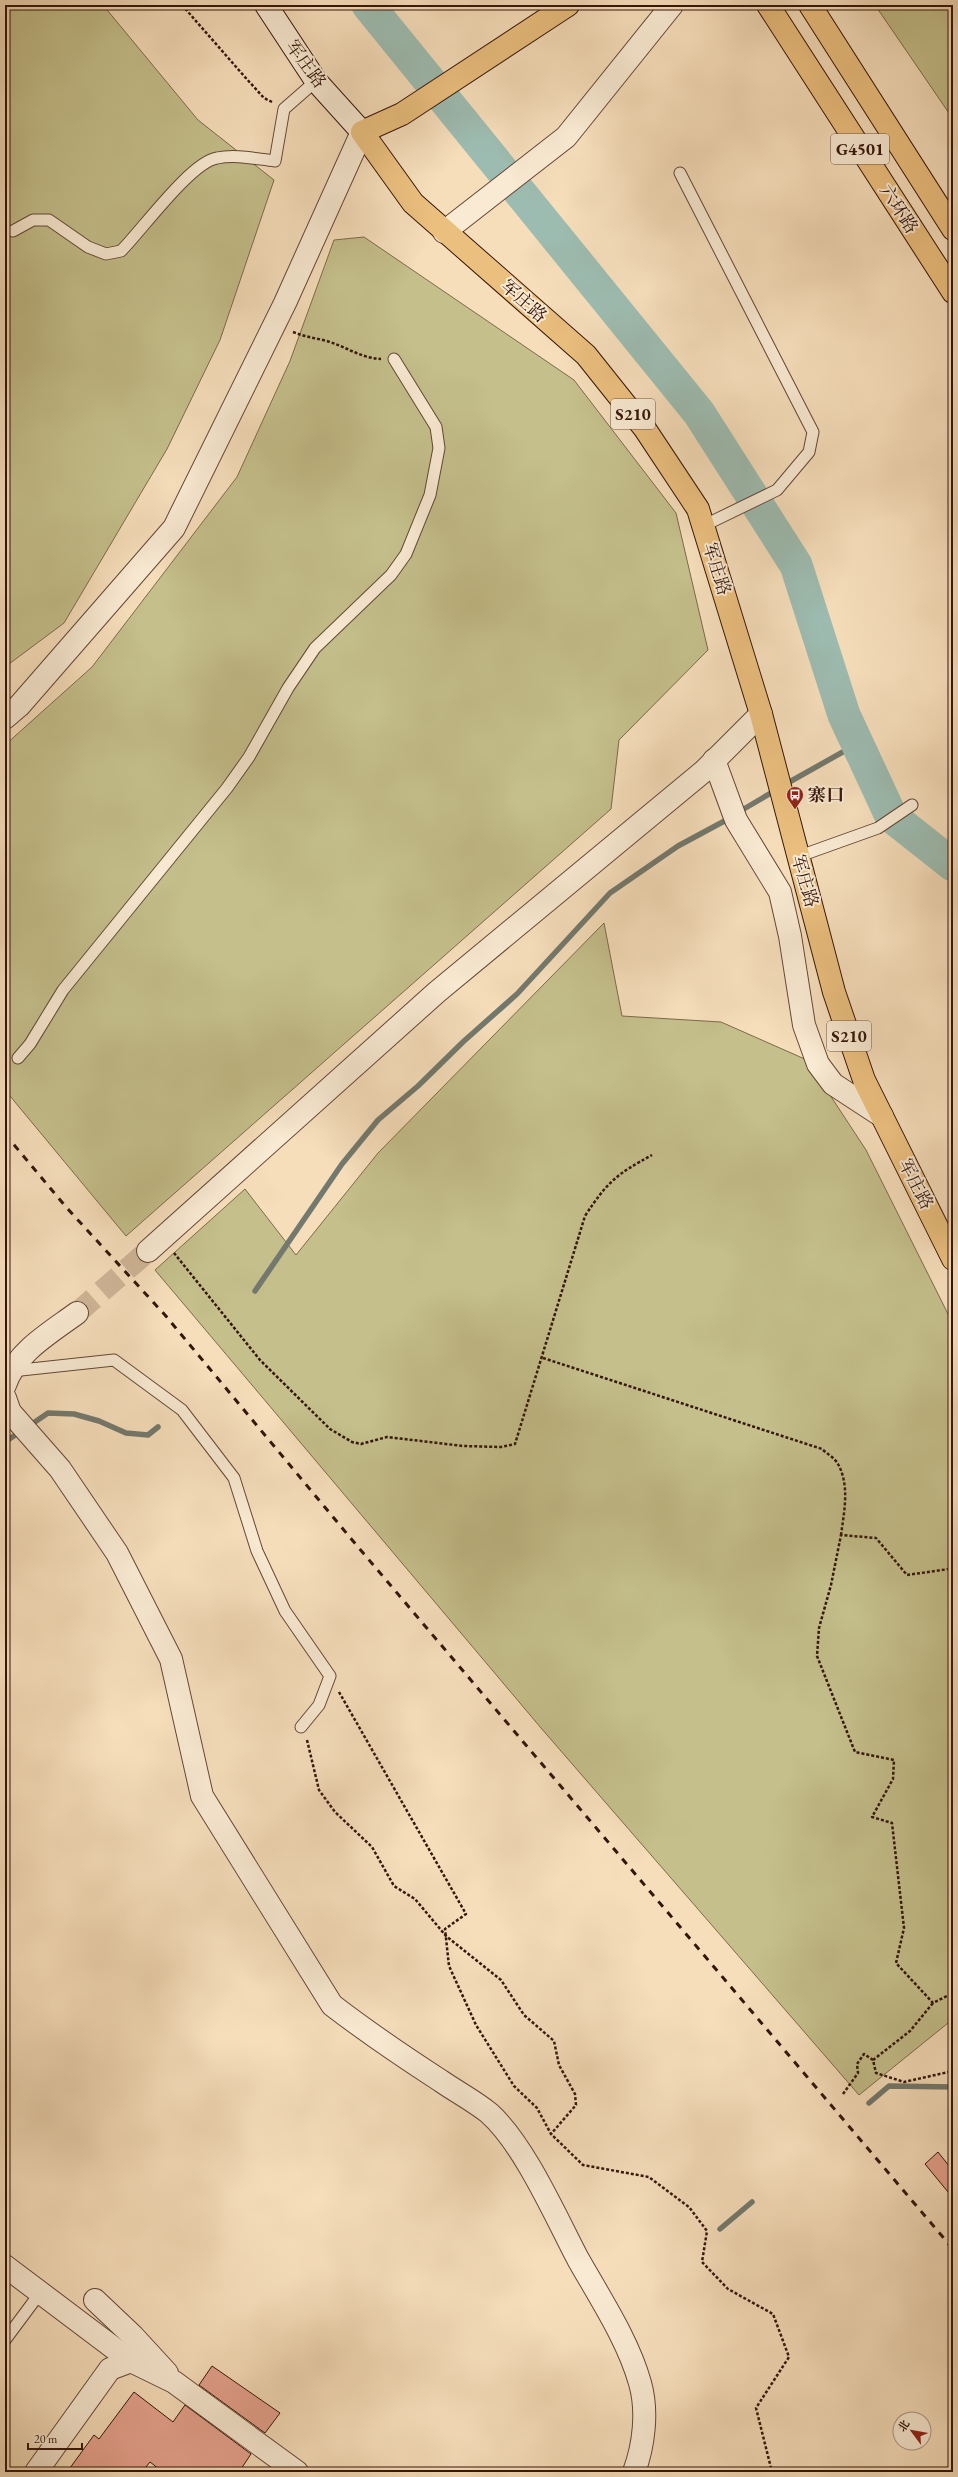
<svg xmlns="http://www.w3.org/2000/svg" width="958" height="2477" font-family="'EB Garamond','Noto Serif SC',serif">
	<rect width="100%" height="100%" fill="#f6debb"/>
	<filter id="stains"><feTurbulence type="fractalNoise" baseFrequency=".005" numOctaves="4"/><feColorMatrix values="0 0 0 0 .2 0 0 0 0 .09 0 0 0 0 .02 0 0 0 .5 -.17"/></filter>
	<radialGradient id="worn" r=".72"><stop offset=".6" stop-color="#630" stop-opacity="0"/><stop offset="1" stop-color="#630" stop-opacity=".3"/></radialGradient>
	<g fill="#c4bf8b" stroke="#7c6a4a">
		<path d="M5,5H103L198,120L274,180L220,340L167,449L64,623L5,667Z"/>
		<path d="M875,5H953V119Z"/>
		<path d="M364,237L574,380L676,513L708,650L619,740L611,809L126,1236L5,1090V745L92,667L237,477L290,361L334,240Z"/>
		<path d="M604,923L622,1016L721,1022L807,1060L866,1150L953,1324V2019L859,2095L541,1728L155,1270L245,1189L296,1255L378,1153Z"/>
	</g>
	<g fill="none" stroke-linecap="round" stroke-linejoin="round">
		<g stroke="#73796e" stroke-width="5.5">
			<path d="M784,785L857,744"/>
			<path d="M737,813L776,790"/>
			<path d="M255,1291L342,1164L378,1120L418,1086L464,1041L517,994L610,893L678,846L730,818"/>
			<path d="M29,1426L48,1413L74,1414L99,1421L126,1433L148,1435L158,1427"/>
			<path d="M5,1442L21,1431"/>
			<path d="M869,2103L889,2086L953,2087"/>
			<path d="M720,2229L752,2202"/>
		</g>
		<path stroke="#9dbcb1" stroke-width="33" d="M368,5L699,413L796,565L844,715L891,816L953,865"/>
	</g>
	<g fill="#e6a28f" stroke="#34150a">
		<path d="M938,2152L953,2171V2198L925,2164Z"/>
		<path d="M212,2366L280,2413L265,2433L199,2385Z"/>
		<path d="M134,2392L173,2422L185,2405L251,2454L239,2472H163L150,2462L142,2472H67L94,2435L99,2439Z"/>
	</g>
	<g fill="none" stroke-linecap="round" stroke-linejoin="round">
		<path stroke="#cfb698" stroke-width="22" stroke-dasharray="22 11" stroke-linecap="butt" d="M77,1313L148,1251"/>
		<defs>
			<g id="service">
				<path d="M680,173L813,432L809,452L777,490L703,526"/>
				<path d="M13,231L33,220H49L88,247L106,254L121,251C142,230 191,162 217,158C236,154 256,159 275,161L284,109L316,81"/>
				<path d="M797,857L878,828L912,805"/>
				<path d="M18,1058L30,1044L63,990L227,788L249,757L288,688L315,648L391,575L406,554L430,495L439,448L436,427L394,359"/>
				<path d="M12,1371L114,1360L182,1410L234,1478L257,1551L285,1611L330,1676L319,1705L301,1727"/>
				<path d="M5,2340L40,2293"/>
			</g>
			<g id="minor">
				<path d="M444,232L566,137L672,5"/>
				<path d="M5,718L19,706L174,528L285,303L362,132"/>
				<path d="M714,760L736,820L780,892L790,936L804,1025L818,1064L833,1084L882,1116"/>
				<path d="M148,1251L437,992L704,771L761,714"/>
				<path d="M5,1385C16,1352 50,1333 77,1313"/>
				<path d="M5,1398L10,1412L60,1469L117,1553L171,1659L202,1796L332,2005C367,2032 404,2057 441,2081C457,2092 474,2101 489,2113C524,2144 556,2217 578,2259C600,2298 628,2340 640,2383C648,2411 644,2445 634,2472"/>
				<path d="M5,2266L131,2361"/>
				<path d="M95,2300L133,2336L167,2373"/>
				<path d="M36,2472L110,2369L131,2361L174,2382L297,2472"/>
			</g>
			<path id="secondary" d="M266,5L316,81L362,132"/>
			<path id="primary" d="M568,5L402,114L362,132L413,203L586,355L645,429L698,509L761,714L834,992L864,1080L953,1259"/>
			<g id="motorway">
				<path d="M768,5L953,292"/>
				<path d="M810,5L953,229"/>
			</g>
		</defs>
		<use href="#service" stroke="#644736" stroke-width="13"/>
		<use href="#minor" stroke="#644736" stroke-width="24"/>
		<use href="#secondary" stroke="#34150a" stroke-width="24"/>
		<use href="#primary" stroke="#34150a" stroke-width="24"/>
		<use href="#motorway" stroke="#34150a" stroke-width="24"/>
		<g stroke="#34150a" stroke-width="2.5" stroke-dasharray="3 2" stroke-linecap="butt">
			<path d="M182,5L244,76L264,98L272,102"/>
			<path d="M293,332C303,336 313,338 323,340C344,345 359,358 381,359"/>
			<path d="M174,1253L260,1360L330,1429L352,1442L361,1444L387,1437L463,1446L501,1447L515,1444L585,1216C607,1182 617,1174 652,1155"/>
			<path d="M543,1358L822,1449C826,1453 835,1458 838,1464C850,1486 844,1512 841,1535"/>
			<path d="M953,1565L949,1569L907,1575L876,1538L841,1535L831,1585L819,1628L817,1656L855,1752L894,1760L893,1779L872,1817L892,1823L904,1928L896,1963L933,2003L953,1993"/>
			<path d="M339,1692L466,1914L445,1929L449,1966L476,2025L514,2086L537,2108L551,2134L583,2165L649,2177L689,2207L707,2231L702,2262L728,2289L773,2314L789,2357L756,2408L772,2472"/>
			<path d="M307,1740L319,1790L335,1812L372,1847L394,1886L415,1899L446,1936L501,1980L524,2015L554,2041L559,2065L575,2094L576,2105L551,2134"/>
			<path d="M873,2060L910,2031L933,2003"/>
			<path d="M843,2094L858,2073L857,2064L864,2054L873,2060L876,2073L904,2082L953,2071"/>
		</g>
		<use href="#service" stroke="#f9ead3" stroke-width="11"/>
		<use href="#minor" stroke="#f9ead3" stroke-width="22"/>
		<use href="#secondary" stroke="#f9ead3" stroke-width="22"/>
		<use href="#primary" stroke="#ebbf7e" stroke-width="22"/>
		<use href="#motorway" stroke="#ebbf7e" stroke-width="22"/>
		<path stroke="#34150a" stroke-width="3" stroke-dasharray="7 7" stroke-linecap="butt" d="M5,1134L66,1207L165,1315L353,1541L953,2249"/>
	</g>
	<defs>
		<symbol id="bus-pin" viewBox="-11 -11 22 30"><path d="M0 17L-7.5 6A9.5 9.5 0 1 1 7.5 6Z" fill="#8f2418" stroke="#f9ead3"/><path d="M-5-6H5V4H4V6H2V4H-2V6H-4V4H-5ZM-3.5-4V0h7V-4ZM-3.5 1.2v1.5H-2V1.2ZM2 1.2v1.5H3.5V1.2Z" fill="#fff"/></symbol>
	</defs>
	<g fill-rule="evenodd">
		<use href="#bus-pin" x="785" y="785" width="20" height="27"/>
	</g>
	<g text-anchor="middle" stroke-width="4" stroke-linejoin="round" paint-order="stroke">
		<g fill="#f9ead3" stroke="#6f5546" stroke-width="1">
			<rect x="831" y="134" width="58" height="30" rx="3"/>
			<rect x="611" y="399" width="44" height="30" rx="3"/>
			<rect x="827" y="1021" width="44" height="30" rx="3"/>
		</g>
		<g font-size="17" font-weight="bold" fill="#34150a">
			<text x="860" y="155">G4501</text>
			<text x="633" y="420">S210</text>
			<text x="849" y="1042">S210</text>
		</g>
		<g font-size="18" fill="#34150a" stroke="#f9ead3">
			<text transform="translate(306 64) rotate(54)" y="6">军庄路</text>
			<text transform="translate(899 209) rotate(57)" y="6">六环路</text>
			<text transform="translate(524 301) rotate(41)" y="6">军庄路</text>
			<text transform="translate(717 569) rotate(73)" y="6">军庄路</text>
			<text transform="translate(805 881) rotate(74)" y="6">军庄路</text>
			<text transform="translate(916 1184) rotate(63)" y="6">军庄路</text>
		</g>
		<g font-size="18" font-weight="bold" fill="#34150a" stroke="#f9ead3" text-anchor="start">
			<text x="808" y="801">寨口</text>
		</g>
	</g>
	<rect width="958" height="2477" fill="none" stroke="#f6debb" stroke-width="20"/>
	<rect x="6" y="6" width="946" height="2465" fill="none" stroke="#34150a" stroke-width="2"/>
	<rect x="10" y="10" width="938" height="2457" fill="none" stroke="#34150a"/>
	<g transform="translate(912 2431) rotate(302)"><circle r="19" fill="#f9ead3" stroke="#aa9583"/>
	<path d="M0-3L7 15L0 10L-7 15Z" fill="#8f2418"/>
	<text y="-6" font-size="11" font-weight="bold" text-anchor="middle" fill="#34150a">北</text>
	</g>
	<path d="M28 2443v6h54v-6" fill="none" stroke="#34150a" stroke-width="2"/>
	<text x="34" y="2443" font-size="12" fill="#34150a" stroke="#f9ead3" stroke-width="3" paint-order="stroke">20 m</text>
	<rect width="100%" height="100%" filter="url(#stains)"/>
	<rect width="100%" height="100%" fill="url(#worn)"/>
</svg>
